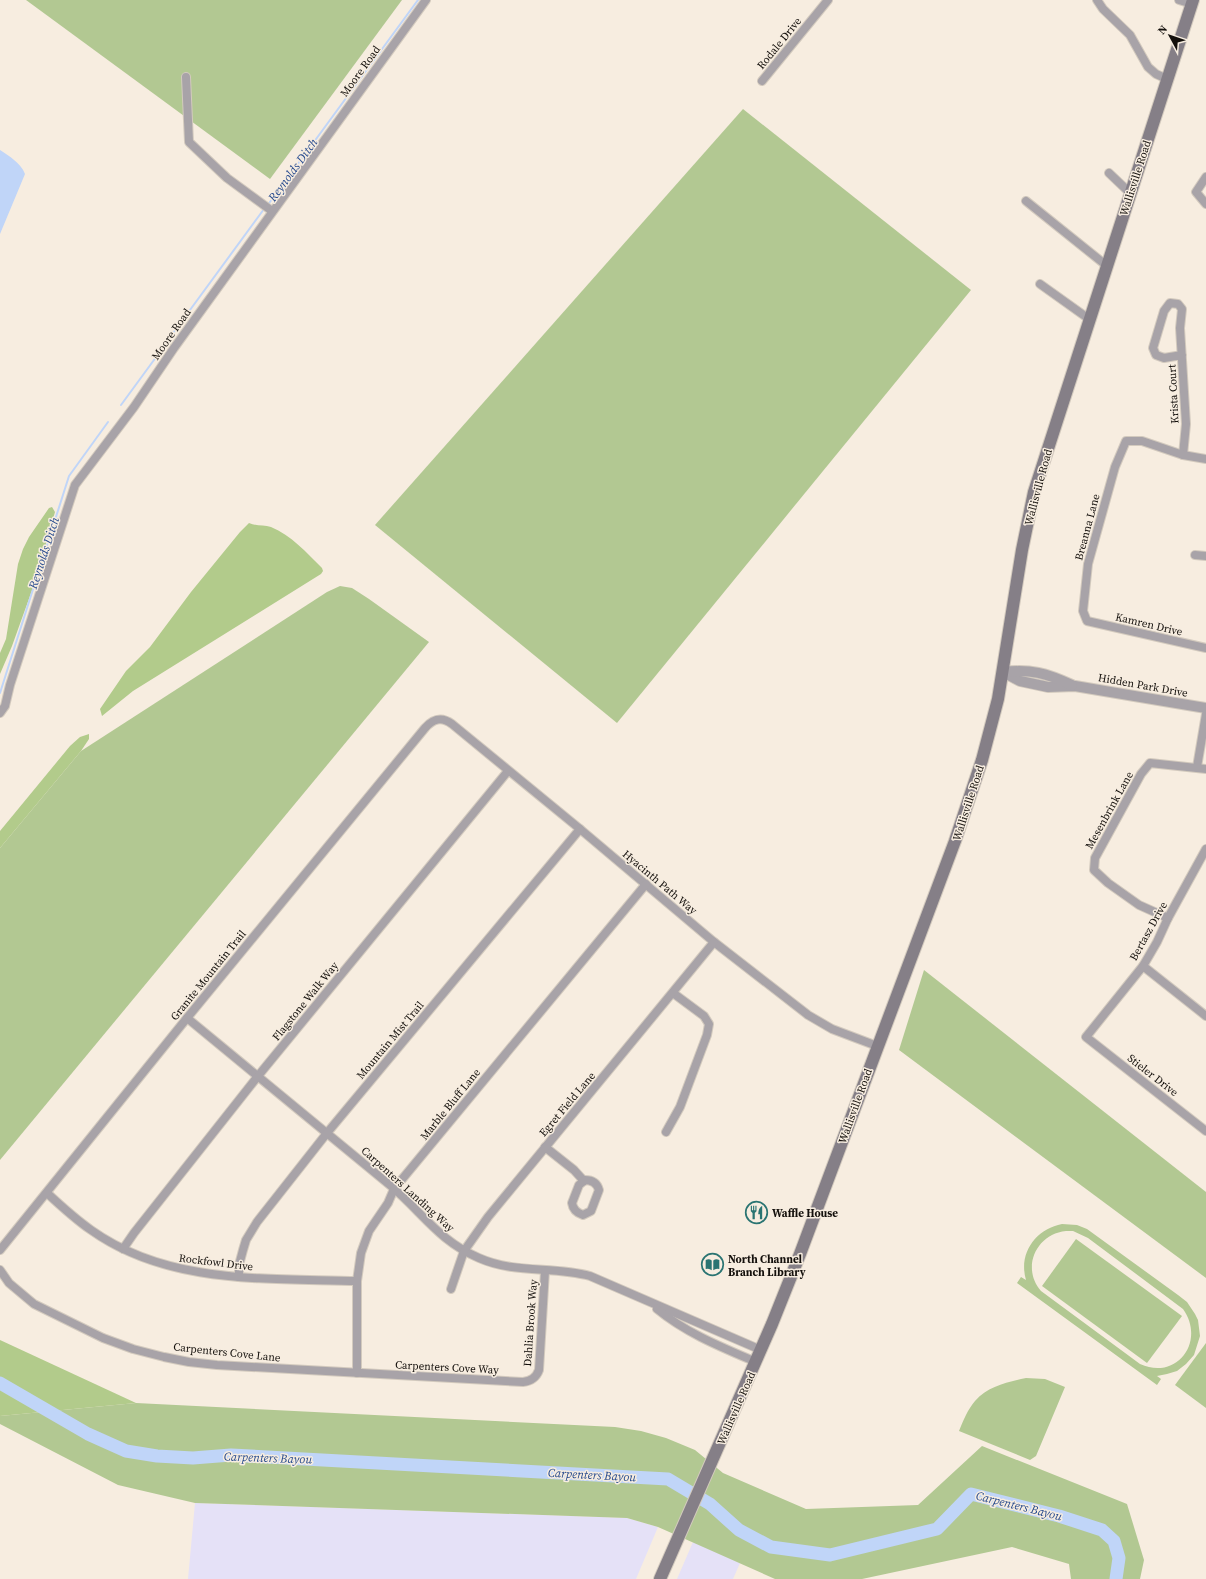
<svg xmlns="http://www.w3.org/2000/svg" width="1206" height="1579" font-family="'Source Serif 4',serif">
	<rect width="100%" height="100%" fill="#f7ede0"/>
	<g fill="#e5e1f7">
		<path d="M195,1503L627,1518L658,1527L636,1579H188Z"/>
		<path d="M693,1542L740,1563L733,1579H677Z"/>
	</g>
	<g fill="#b2c892" fill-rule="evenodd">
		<path d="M26,0H402L270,179Z"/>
		<path d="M743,109L971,290L617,723L375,525Z"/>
		<path d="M340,586L352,588L369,599L429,642L0,1160V848L81,751L327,592Z"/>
		<path d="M924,970L1206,1192V1278L899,1050Z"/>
		<path d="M1062,1224L1077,1225L1087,1229L1178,1295L1187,1302L1195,1314L1198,1320L1200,1336L1194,1355L1186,1364L1177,1371L1167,1374L1157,1376L1161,1379L1157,1385L1017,1283L1021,1277L1026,1280C1018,1253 1036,1229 1062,1224ZM1066,1231H1073L1088,1238L1183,1309C1206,1341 1177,1381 1140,1364L1041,1291C1021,1268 1036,1234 1066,1231Z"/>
		<path d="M1076,1239L1182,1316L1147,1363L1042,1286Z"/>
		<path d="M1206,1343V1408L1175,1385Z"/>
		<path d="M1026,1378L1045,1379L1065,1387L1036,1456L1030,1460L959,1431C963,1421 968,1409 975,1401C988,1386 1008,1382 1026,1378Z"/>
		<path d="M136,1403L615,1427L641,1431L666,1438L695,1450L723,1473L806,1509L918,1505L982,1446L1127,1504L1144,1560L1140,1579H1071L1069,1564L1012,1547L862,1579H775L658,1527L627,1518L195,1503L118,1485L0,1424V1416Z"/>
	</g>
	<g fill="#b2cb8b">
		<path d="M52,507L55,512L35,582L12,646L0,674V653L6,639L18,564L23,549L29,537L49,508Z"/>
		<path d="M249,523C256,526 264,525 271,527C291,535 307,553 322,568L323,571L321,574L133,691L102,716L100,709L126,671L150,647L191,592L240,532Z"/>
		<path d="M89,734V739L81,751L0,848V831L70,746L80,737Z"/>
		<path d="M0,1340L136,1403L0,1416Z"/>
	</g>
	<path fill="#c0d5f8" d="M0,150C9,156 21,163 25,174L0,234Z"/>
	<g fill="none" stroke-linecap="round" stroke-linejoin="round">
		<g stroke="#c0d5f8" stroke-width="2">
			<path d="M267,206L418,0"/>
			<path d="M168,340L264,209"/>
			<path d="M121,405L162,349"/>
			<path d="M0,693L69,476L108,422"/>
		</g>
		<path stroke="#c0d5f8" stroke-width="13" d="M0,1383L88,1434L126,1451L157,1456L193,1458L231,1455L668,1479L710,1504L739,1530L771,1547L830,1555L937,1529L971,1494L1059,1516L1102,1530L1114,1541L1119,1558L1116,1579"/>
		<defs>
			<g id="minor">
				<path d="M1097,0L1103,9L1130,35L1148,67L1156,74L1167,79"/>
				<path d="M1179,0L1192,4"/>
				<path d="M186,77L189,142L227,178L272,211"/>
				<path d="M762,81L828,0"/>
				<path d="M1109,173L1130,193"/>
				<path d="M1206,177L1196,192L1206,204"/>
				<path d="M1026,201L1107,266"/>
				<path d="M1040,284L1089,319"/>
				<path d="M1182,355L1164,358L1156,355L1153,348L1164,311L1170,303L1178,304L1182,309L1180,328L1186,424L1183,455"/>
				<path d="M1206,459L1183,455L1142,441H1126L1115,467L1088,564L1083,611L1087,621L1206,648"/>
				<path d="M1195,555L1206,556"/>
				<path d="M0,713L5,706L10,685L75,485L134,407L174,348L426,0"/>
				<path d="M1197,767L1206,714"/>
				<path d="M1206,849L1168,918L1157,942L1143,966L1086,1037L1206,1131"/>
				<path d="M1168,918L1139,905L1108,883L1094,870L1095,858L1141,774L1150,763L1206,769"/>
				<path d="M1143,966L1206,1016"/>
				<path d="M187,1018C255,1074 323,1130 391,1186C423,1213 439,1241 479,1258C515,1274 553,1266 590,1276L761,1350"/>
				<path d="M666,1132L680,1107L707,1035L709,1024L704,1016L673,993"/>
				<path d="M545,1147L574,1170L584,1181"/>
				<path d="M585,1180C592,1180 597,1183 599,1190L591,1211L583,1215C577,1213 573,1210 572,1203L579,1185Z"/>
				<path d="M47,1193C61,1206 75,1219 91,1230C168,1285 267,1278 357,1281"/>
				<path d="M123,1249L134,1233L258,1076L508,771"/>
				<path d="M0,1250L187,1018L425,728C433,719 441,716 452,724L580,829L714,942L808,1015L832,1029L877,1046"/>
				<path d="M0,1270L9,1283L34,1304L103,1338L133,1349L164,1357L189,1362L217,1365L523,1382C531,1381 536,1378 539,1370L545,1271"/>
				<path d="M239,1277V1265L243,1250L246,1240L257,1222L327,1133L580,829"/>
				<path d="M451,1289L464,1251L488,1217L714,942"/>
				<path d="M657,1309C686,1333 721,1347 756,1362"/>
				<path d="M357,1373V1281L361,1253L369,1231L388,1203L394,1189L646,884"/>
			</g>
			<g id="tertiary">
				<path d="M1003,672L1020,681L1048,687L1075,686L1206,708"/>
				<path d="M1003,672C1031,669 1046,673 1072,685"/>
			</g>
			<path id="secondary" d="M660,1579L772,1324L800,1254L955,841L982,760L998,699L1022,550L1034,492L1193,0"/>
		</defs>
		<use href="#minor" stroke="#d3cabe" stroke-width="10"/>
		<use href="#tertiary" stroke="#d3cabe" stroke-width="12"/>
		<use href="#secondary" stroke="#d3cabe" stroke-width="14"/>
		<use href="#minor" stroke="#a8a3a8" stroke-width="8"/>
		<use href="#tertiary" stroke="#a8a3a8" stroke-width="10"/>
		<use href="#secondary" stroke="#857f87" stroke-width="12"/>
	</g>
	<defs>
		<symbol id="restaurant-ring" viewBox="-11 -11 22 22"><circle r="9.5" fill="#f7ede0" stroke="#2a7472" stroke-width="1.5"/><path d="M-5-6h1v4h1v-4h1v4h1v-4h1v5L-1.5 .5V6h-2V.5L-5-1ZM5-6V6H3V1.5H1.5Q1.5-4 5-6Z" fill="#2a7472"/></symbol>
		<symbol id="library-ring" viewBox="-11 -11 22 22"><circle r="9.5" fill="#f7ede0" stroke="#2a7472" stroke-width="1.5"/><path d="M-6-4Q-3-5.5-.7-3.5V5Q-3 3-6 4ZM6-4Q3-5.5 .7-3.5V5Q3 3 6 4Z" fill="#2a7472"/></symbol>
	</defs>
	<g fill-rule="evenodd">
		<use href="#restaurant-ring" x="744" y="1200" width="25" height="25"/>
		<use href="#library-ring" x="700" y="1252" width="25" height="25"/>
	</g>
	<g text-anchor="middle" stroke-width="3" stroke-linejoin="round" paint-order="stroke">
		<g font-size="11" fill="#14100c" stroke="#f7ede0">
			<text transform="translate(779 43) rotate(-51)" y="4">Rodale Drive</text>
			<text transform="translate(360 71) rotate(-54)" y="4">Moore Road</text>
			<text transform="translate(1135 178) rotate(-72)" y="4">Wallisville Road</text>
			<text transform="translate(171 334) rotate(-55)" y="4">Moore Road</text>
			<text transform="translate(1173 394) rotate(-93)" y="4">Krista Court</text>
			<text transform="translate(1038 487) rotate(-75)" y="4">Wallisville Road</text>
			<text transform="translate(1087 527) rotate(-75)" y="4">Breanna Lane</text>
			<text transform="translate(1149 624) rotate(13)" y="4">Kamren Drive</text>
			<text transform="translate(1143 685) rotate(10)" y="4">Hidden Park Drive</text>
			<text transform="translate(968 803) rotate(-72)" y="4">Wallisville Road</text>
			<text transform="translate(1109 810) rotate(-61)" y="4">Mesenbrink Lane</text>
			<text transform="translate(660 882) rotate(40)" y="4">Hyacinth Path Way</text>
			<text transform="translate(1148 931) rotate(-61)" y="4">Bertasz Drive</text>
			<text transform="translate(208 975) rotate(-51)" y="4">Granite Mountain Trail</text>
			<text transform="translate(305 1001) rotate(-51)" y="4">Flagstone Walk Way</text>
			<text transform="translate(390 1040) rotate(-50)" y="4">Mountain Mist Trail</text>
			<text transform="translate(1153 1075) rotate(38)" y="4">Stieler Drive</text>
			<text transform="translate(450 1104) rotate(-51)" y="4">Marble Bluff Lane</text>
			<text transform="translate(567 1104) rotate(-50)" y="4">Egret Field Lane</text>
			<text transform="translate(855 1106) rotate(-70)" y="4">Wallisville Road</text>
			<text transform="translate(408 1189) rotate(42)" y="4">Carpenters Landing Way</text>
			<text transform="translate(216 1262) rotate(7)" y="4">Rockfowl Drive</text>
			<text transform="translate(530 1323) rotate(-86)" y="4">Dahlia Brook Way</text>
			<text transform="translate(227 1352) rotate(6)" y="4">Carpenters Cove Lane</text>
			<text transform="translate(447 1367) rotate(3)" y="4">Carpenters Cove Way</text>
			<text transform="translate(736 1408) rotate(-66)" y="4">Wallisville Road</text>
		</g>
		<g font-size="11" font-weight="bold" fill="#14100c" stroke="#f7ede0" text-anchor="start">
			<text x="772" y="1217">Waffle House</text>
			<text x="728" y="1263">North Channel<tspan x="728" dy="13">Branch Library</tspan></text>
		</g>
		<g font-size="12" font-style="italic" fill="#264a8e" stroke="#f7ede0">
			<text transform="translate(293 170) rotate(-54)" y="4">Reynolds Ditch</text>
			<text transform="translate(44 553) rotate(-72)" y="4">Reynolds Ditch</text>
			<text transform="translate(268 1458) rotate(2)" y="4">Carpenters Bayou</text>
			<text transform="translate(592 1475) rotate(3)" y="4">Carpenters Bayou</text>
			<text transform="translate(1019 1506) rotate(14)" y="4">Carpenters Bayou</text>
		</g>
	</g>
	<g transform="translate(1170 36) rotate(310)" stroke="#f7ede0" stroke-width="3" paint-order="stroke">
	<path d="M0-3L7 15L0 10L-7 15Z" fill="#14100c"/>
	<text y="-6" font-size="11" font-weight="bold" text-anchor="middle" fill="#14100c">N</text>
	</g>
</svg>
